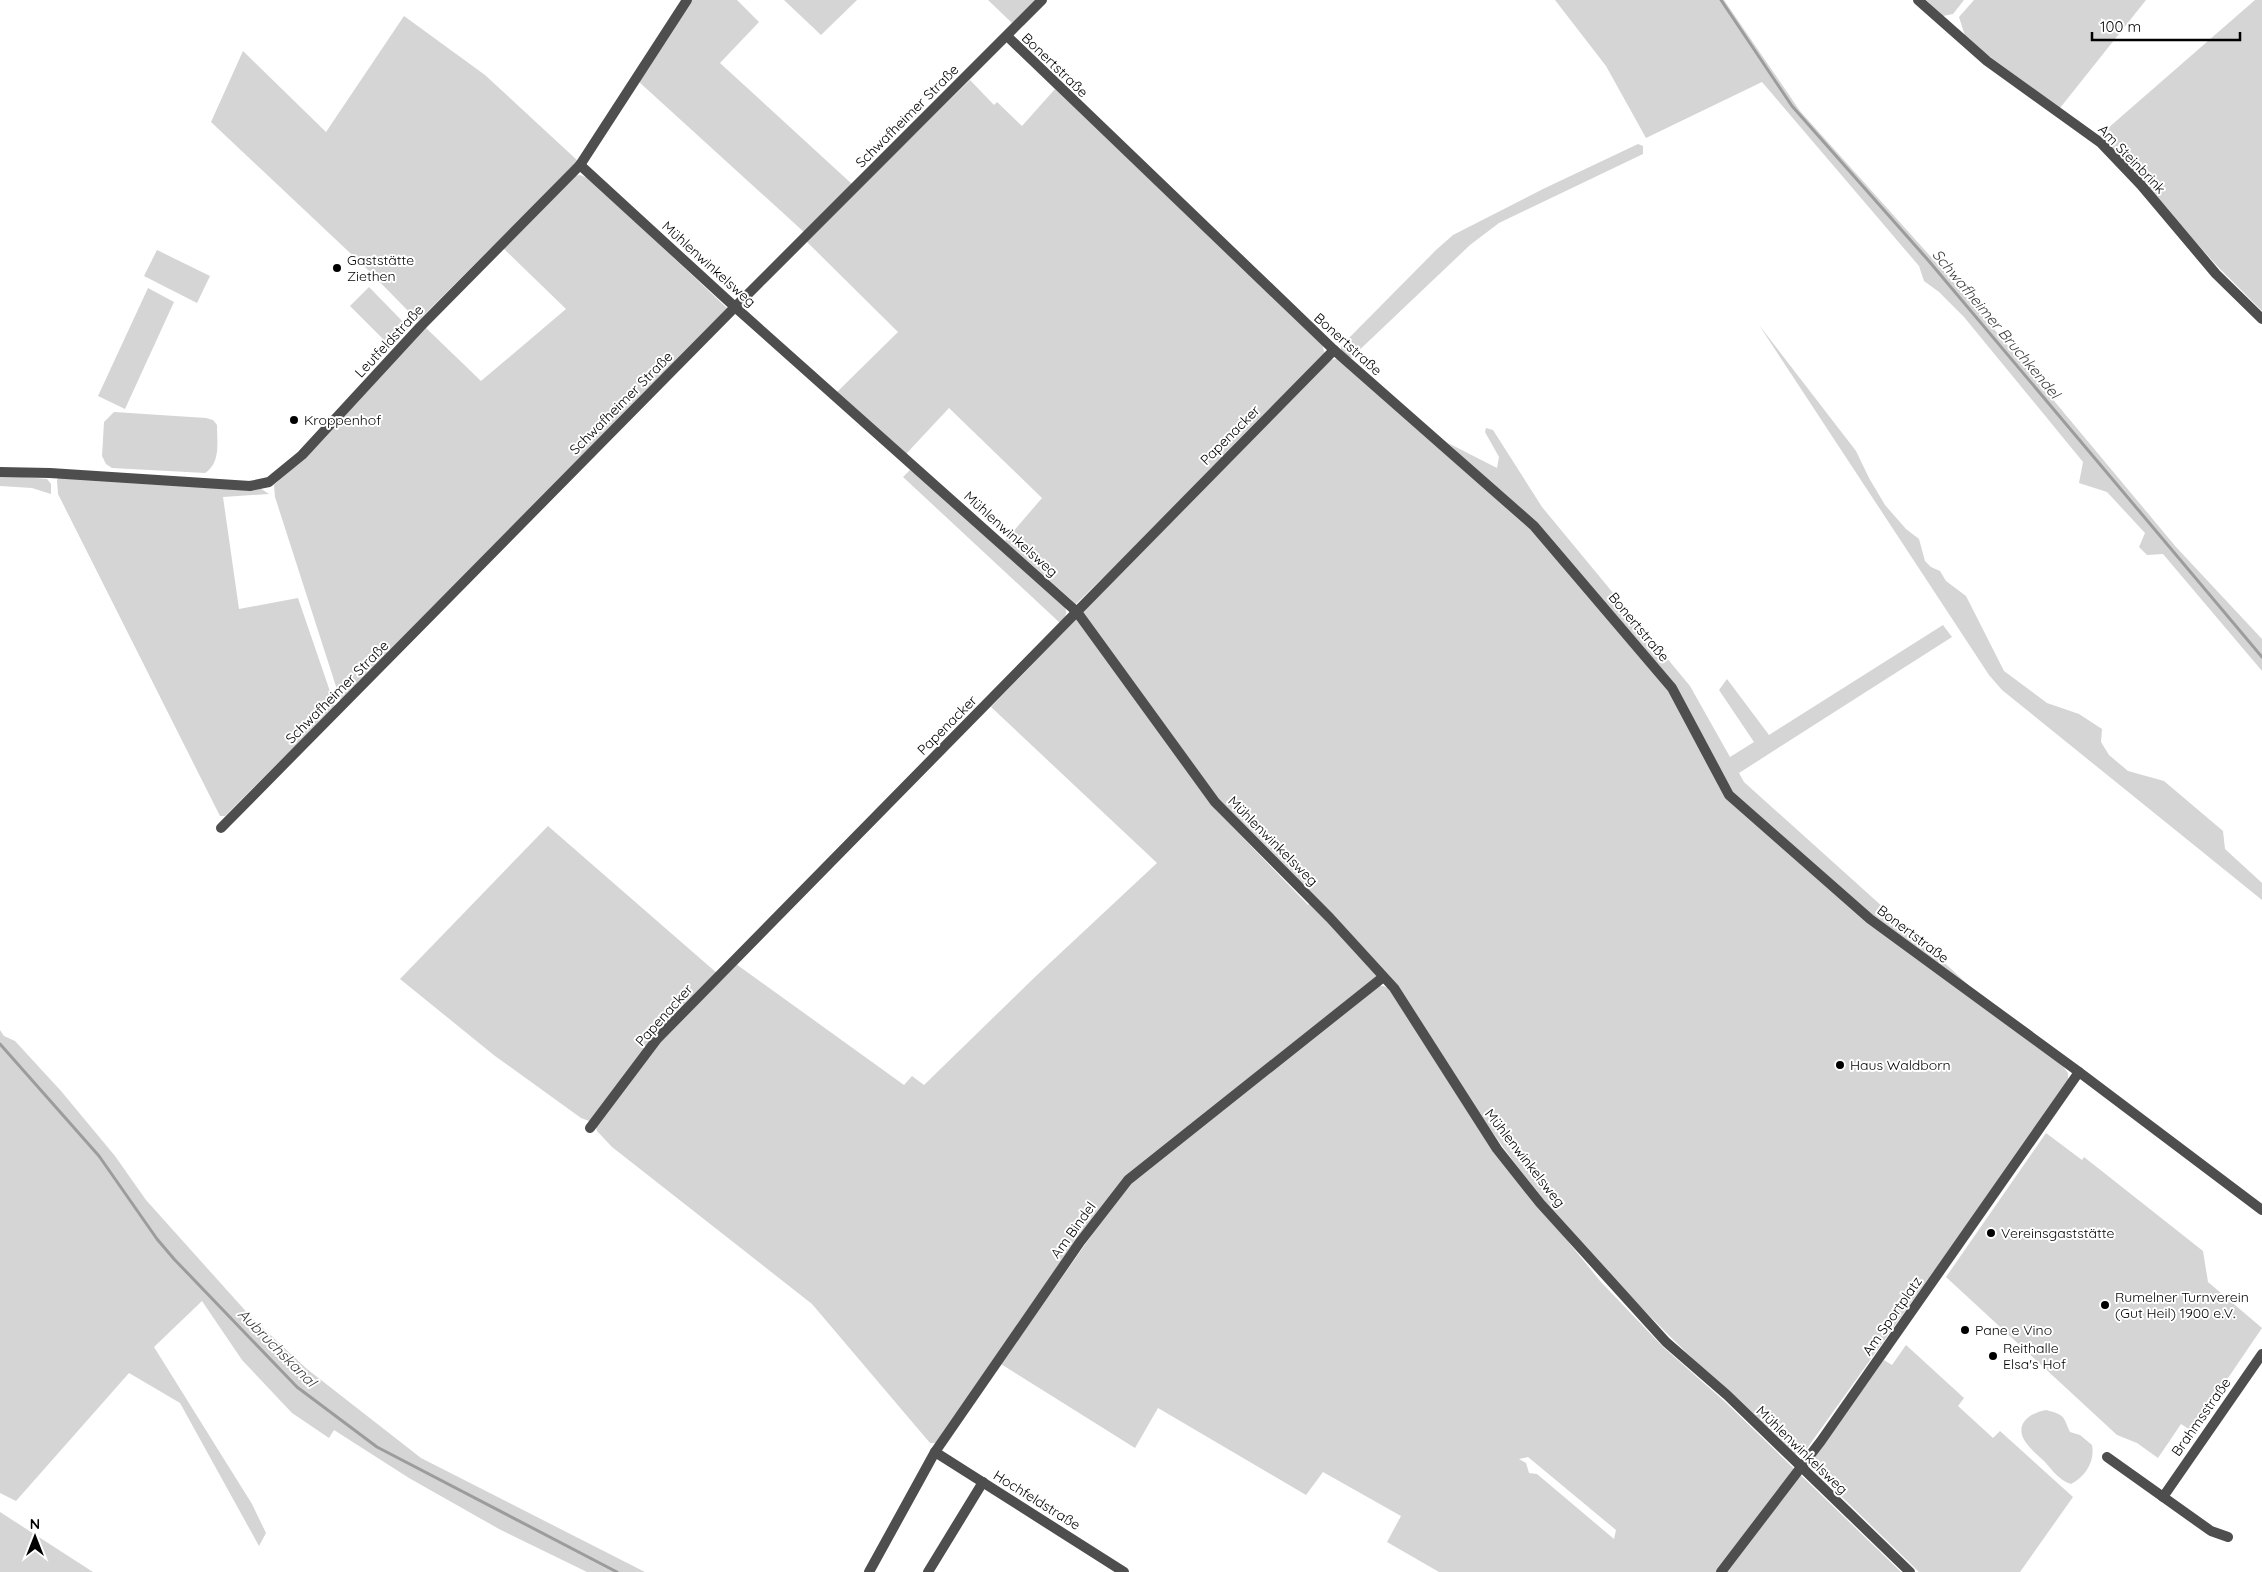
<svg xmlns="http://www.w3.org/2000/svg" width="2262" height="1572" font-family="Quicksand,sans-serif">
	<rect width="100%" height="100%" fill="#fff"/>
	<g fill="#d5d5d5" fill-rule="evenodd">
		<path d="M691,0H737L759,22L720,63L853,185L805,233L638,81Z"/>
		<path d="M784,0H857L821,35Z"/>
		<path d="M988,0H1035L1012,23Z"/>
		<path d="M1555,0H1724L1800,111L1974,305L2176,547L2262,639V671L2163,554L2147,555L2139,547L2145,533L2107,492L2079,483L2083,462L1964,317L1939,292L1924,281L1919,266L1762,82L1646,138L1606,66Z"/>
		<path d="M1926,0H1964L1953,14L1943,16Z"/>
		<path d="M1974,0H2146L2060,108L1966,39L1959,17Z"/>
		<path d="M2255,0H2262V311L2220,269L2099,136Z"/>
		<path d="M404,16L485,75L578,161L418,321L366,268L211,122L243,51L326,132Z"/>
		<path d="M970,80L994,105L997,102L1022,126L1055,89L1322,344L1326,358L1076,604L1005,541L1042,498L949,408L906,454L836,393L898,332L806,241Z"/>
		<path d="M1638,144L1643,146V154L1499,223L1470,245L1351,358L1341,352V347L1346,341L1436,250L1453,235L1543,189Z"/>
		<path d="M580,175L590,179L728,309L341,702L275,497L274,485L292,469L425,327L481,381L566,309L502,247L573,176Z"/>
		<path d="M157,250L210,276L197,303L144,276Z"/>
		<path d="M369,287L409,328L390,346L350,306Z"/>
		<path d="M148,288L174,302L125,409L98,396Z"/>
		<path d="M1759,325L1856,451L1869,478L1885,505L1906,529L1919,539L1925,561L1931,567L1940,571L1946,581L1966,596L2004,671L2047,703L2079,714L2102,729L2101,742L2109,755L2128,771L2164,781L2223,831L2225,849L2262,883V900L2002,690L1989,675Z"/>
		<path d="M1337,359L1495,487L1448,443L1497,468L1499,457L1485,432L1486,428L1493,430L1542,507L1690,686L1730,757L1754,742L1719,690L1727,679L1769,735L1943,625L1952,637L1739,773L1744,782L1934,953L2027,1040L2062,1065L2068,1073V1083L1803,1454H1793C1707,1373 1620,1292 1544,1200C1485,1128 1436,1048 1384,970L1124,1178L937,1443H930L812,1304L612,1147L597,1131L596,1127L656,1045L736,964L904,1085L912,1076L924,1085L1036,976L1157,863L991,707L1327,360ZM1215,803L1312,902L1308,905L1216,810Z"/>
		<path d="M114,412L206,418L213,420L217,425C217,442 221,463 205,473L112,468L106,464L102,456L104,422Z"/>
		<path d="M911,469L1063,604C1068,612 1067,616 1060,623L903,477Z"/>
		<path d="M0,475L47,479L51,484V494L32,488L0,486Z"/>
		<path d="M59,477L260,488L269,494L223,497L239,609L298,598L335,706L225,816H220L58,494L57,480Z"/>
		<path d="M548,826L718,974L594,1117L589,1121L581,1118L495,1056L400,979Z"/>
		<path d="M1374,986H1383L1388,988L1503,1162L1601,1282L1663,1347L1723,1400L1901,1572H1439L1387,1542L1401,1516L1323,1472L1306,1495L1158,1408L1135,1448L1001,1364L1113,1205L1132,1182ZM1528,1457L1616,1530L1614,1539L1537,1474L1529,1473L1526,1463L1519,1459Z"/>
		<path d="M0,1030L4,1036L15,1041L61,1091L115,1156L146,1200L251,1317L307,1369L421,1458L645,1572H587L499,1529L409,1478L334,1430L329,1438L292,1413L242,1360L202,1301L154,1347L252,1504L266,1533L259,1546L180,1403L129,1373L16,1501L0,1493Z"/>
		<path d="M2046,1133L2082,1160L2084,1157L2203,1251L2208,1282L2262,1328L2192,1431L2181,1424L2158,1458L2137,1443L2117,1435L1946,1277Z"/>
		<path d="M1906,1345L1964,1398L1958,1406L1993,1438L2000,1431L2073,1497L2020,1572H1919L1809,1465L1884,1360L1892,1365Z"/>
		<path d="M2046,1410C2066,1415 2063,1417 2070,1432L2080,1435L2092,1445C2095,1461 2086,1476 2071,1484C2060,1481 2053,1471 2045,1462C2038,1455 2025,1445 2022,1435C2018,1420 2034,1412 2046,1410Z"/>
		<path d="M0,1512L93,1572H0Z"/>
	</g>
	<g fill="none" stroke-linecap="round" stroke-linejoin="round">
		<g stroke="#9c9c9c" stroke-width="3">
			<path d="M1721,0L1792,106L1928,260L2262,657"/>
			<path d="M0,1044L99,1156L157,1239L174,1259L297,1387L377,1447L617,1572"/>
		</g>
		<g stroke="#4e4e4e" stroke-width="10">
			<path d="M1918,0L1987,61L2101,143L2141,185L2216,274L2262,319"/>
			<path d="M1007,36L1334,350L1534,526L1672,688L1729,795L1870,919L2079,1072L2262,1210"/>
			<path d="M580,165L735,307L1077,612L1215,802L1330,918L1394,988L1497,1149L1540,1203L1666,1342L1727,1395L1910,1572"/>
			<path d="M0,472L50,473L250,486L269,482L302,455L420,327L580,165L687,0"/>
			<path d="M221,828L735,307L1042,0"/>
			<path d="M590,1128L657,1039L1334,350"/>
			<path d="M935,1452L1124,1572"/>
			<path d="M2107,1457L2211,1531L2228,1537"/>
			<path d="M2163,1497L2262,1354"/>
			<path d="M869,1572L935,1452L1080,1242L1128,1180L1382,978"/>
			<path d="M928,1572L983,1482"/>
			<path d="M1721,1572L1821,1441L2079,1072"/>
		</g>
	</g>
	<g fill="#000" stroke="#fff" stroke-width="2">
		<circle cx="337" cy="268" r="5"/>
		<circle cx="294" cy="420" r="5"/>
		<circle cx="1840" cy="1065" r="5"/>
		<circle cx="1991" cy="1233" r="5"/>
		<circle cx="2105" cy="1305" r="5"/>
		<circle cx="1965" cy="1330" r="5"/>
		<circle cx="1993" cy="1356" r="5"/>
	</g>
	<g text-anchor="middle" stroke-width="4" stroke-linejoin="round" paint-order="stroke">
		<g font-size="14" fill="#000" stroke="#fff">
			<text transform="translate(1055 65) rotate(44)" y="5">Bonertstraße</text>
			<text transform="translate(907 116) rotate(-45)" y="5">Schwafheimer Straße</text>
			<text transform="translate(2132 159) rotate(46)" y="5">Am Steinbrink</text>
			<text transform="translate(709 264) rotate(42)" y="5">Mühlenwinkelsweg</text>
			<text transform="translate(389 341) rotate(-47)" y="5">Leutfeldstraße</text>
			<text transform="translate(1348 344) rotate(42)" y="5">Bonertstraße</text>
			<text transform="translate(621 403) rotate(-45)" y="5">Schwafheimer Straße</text>
			<text transform="translate(1230 435) rotate(-45)" y="5">Papenacker</text>
			<text transform="translate(1011 534) rotate(42)" y="5">Mühlenwinkelsweg</text>
			<text transform="translate(1639 627) rotate(50)" y="5">Bonertstraße</text>
			<text transform="translate(337 692) rotate(-45)" y="5">Schwafheimer Straße</text>
			<text transform="translate(947 725) rotate(-45)" y="5">Papenacker</text>
			<text transform="translate(1273 841) rotate(45)" y="5">Mühlenwinkelsweg</text>
			<text transform="translate(1913 934) rotate(37)" y="5">Bonertstraße</text>
			<text transform="translate(664 1015) rotate(-48)" y="5">Papenacker</text>
			<text transform="translate(1525 1158) rotate(52)" y="5">Mühlenwinkelsweg</text>
			<text transform="translate(1073 1230) rotate(-54)" y="5">Am Bindel</text>
			<text transform="translate(1892 1316) rotate(-55)" y="5">Am Sportplatz</text>
			<text transform="translate(2201 1417) rotate(-55)" y="5">Brahmsstraße</text>
			<text transform="translate(1802 1450) rotate(44)" y="5">Mühlenwinkelsweg</text>
			<text transform="translate(1037 1500) rotate(32)" y="5">Hochfeldstraße</text>
		</g>
		<g font-size="14" fill="#000" stroke="#fff" text-anchor="start">
			<text x="347" y="265">Gaststätte<tspan x="347" dy="16">Ziethen</tspan></text>
			<text x="304" y="425">Kroppenhof</text>
			<text x="1850" y="1070">Haus Waldborn</text>
			<text x="2001" y="1238">Vereinsgaststätte</text>
			<text x="2115" y="1302">Rumelner Turnverein<tspan x="2115" dy="16">(Gut Heil) 1900 e.V.</tspan></text>
			<text x="1975" y="1335">Pane e Vino</text>
			<text x="2003" y="1353">Reithalle<tspan x="2003" dy="16">Elsa's Hof</tspan></text>
		</g>
		<g font-size="15" font-style="italic" fill="#3d3d3d" stroke="#fff">
			<text transform="translate(1996 324) rotate(50)" y="5">Schwafheimer Bruchkendel</text>
			<text transform="translate(277 1348) rotate(45)" y="5">Aubruchskanal</text>
		</g>
	</g>
	<g transform="translate(35 1537)" stroke="#ffffff" stroke-width="4" paint-order="stroke">
	<path d="M0-4L9 19L0 12L-9 19Z" fill="#000000"/>
	<text y="-8" font-size="14" font-weight="bold" text-anchor="middle" fill="#000000">N</text>
	</g>
	<path d="M2092 32v8h148v-8" fill="none" stroke="#000000" stroke-width="2.5"/>
	<text x="2100" y="32" font-size="15" fill="#000000" stroke="#ffffff" stroke-width="4" paint-order="stroke">100 m</text>
</svg>
